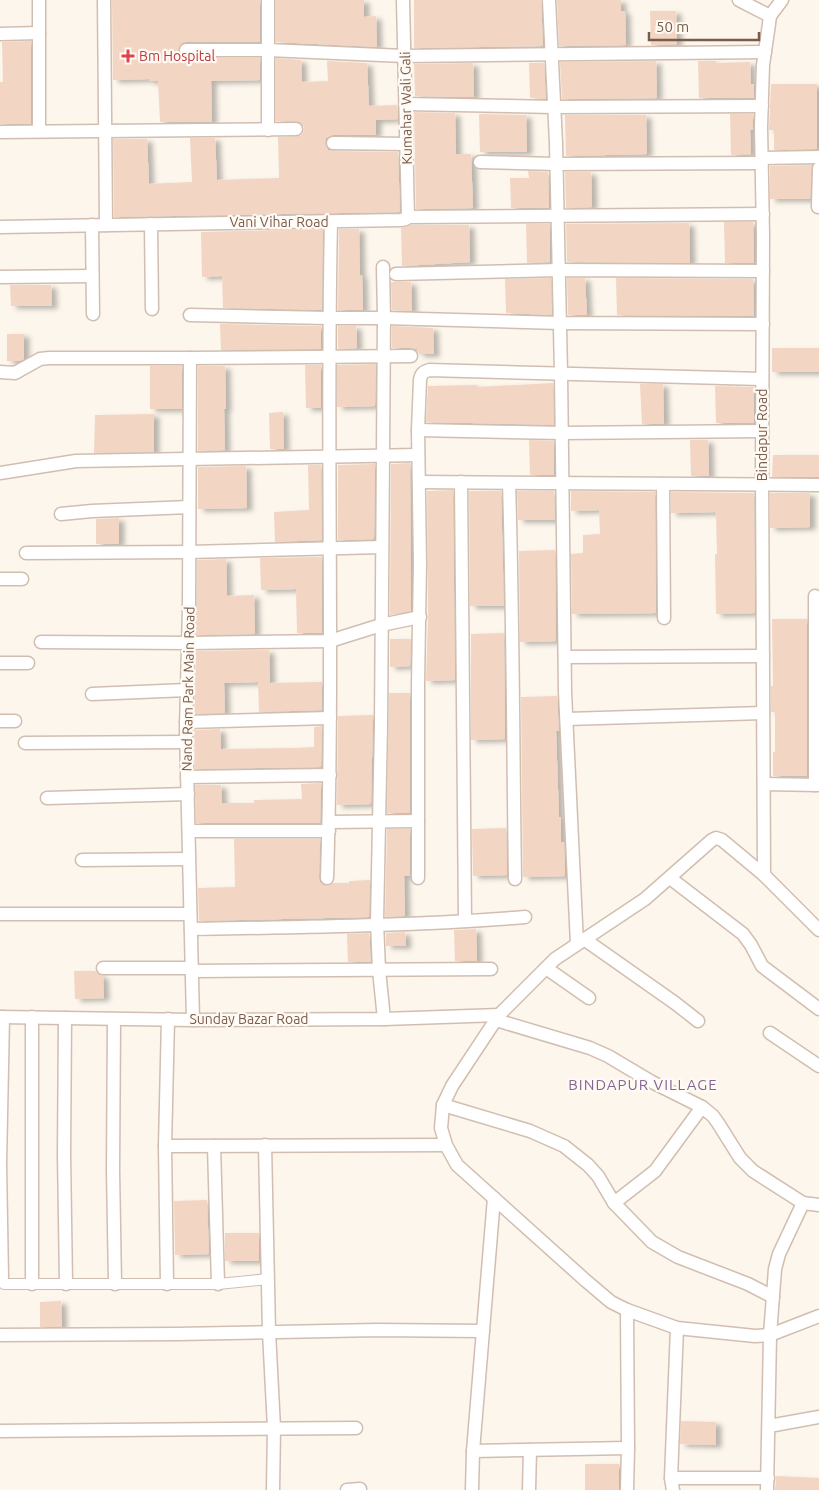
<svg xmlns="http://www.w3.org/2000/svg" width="819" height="1490" font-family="Ubuntu,sans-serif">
	<defs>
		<filter id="shadow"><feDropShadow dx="5.5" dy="3" stdDeviation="2.5" flood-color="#0004"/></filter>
	</defs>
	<rect width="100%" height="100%" fill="#fdf6ec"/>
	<g fill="#f3d5c3" filter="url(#shadow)">
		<path d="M112,0H260V42H186L182,43L178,50L179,54L186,58H260V80L211,81L212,122H160L158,81H149V79L113,80Z"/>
		<path d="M276,0H364V17L376,16L377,47L276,42Z"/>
		<path d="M414,0H541L543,46L414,48Z"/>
		<path d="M557,0H621V11H625L626,45L559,46Z"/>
		<path d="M650,11H676L677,44L651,45Z"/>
		<path d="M31,41V124H0V82H3L2,42Z"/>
		<path d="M276,58L301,60L302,82L328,81L327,61L367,63L369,106L397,105L398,119L376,120V135H333L326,138L325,143L328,150L333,151L398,152L400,212L114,217L113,139H147L149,184L192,182L190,138H215L217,180L279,178L278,137L300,136L303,133L304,128L303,124L300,122L276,121Z"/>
		<path d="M656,61L657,98L562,99L560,62Z"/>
		<path d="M698,61H716V63L750,62L751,84H754V98H699Z"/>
		<path d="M473,63L474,97L415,96L414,64Z"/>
		<path d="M529,63H544L546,99L530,98Z"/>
		<path d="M771,84H817V149L774,150V130H769Z"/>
		<path d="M414,112L455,113L456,154H471L473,208L416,209Z"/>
		<path d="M479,114L526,115L527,152H480Z"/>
		<path d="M730,114H753V130H750L751,154L731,155Z"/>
		<path d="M565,115H646L647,154L566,156Z"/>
		<path d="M812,165L810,199H770V166Z"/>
		<path d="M528,171L548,172L549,208H511L510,178H529Z"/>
		<path d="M565,172H591L592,207L566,208Z"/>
		<path d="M724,222H753L754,263H725Z"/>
		<path d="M689,223L690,263L567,262L566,224Z"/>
		<path d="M526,224H550V262L527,263Z"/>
		<path d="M411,225H469L470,262L402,266L401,228Z"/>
		<path d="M323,229L322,310L223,308L222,276L202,277L201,232Z"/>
		<path d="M339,229H359L360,275H362L363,310H338Z"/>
		<path d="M551,278L552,315L506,313L505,279Z"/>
		<path d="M567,278H585L587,315H568Z"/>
		<path d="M616,278L753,279L754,316L617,315Z"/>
		<path d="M391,282H411L412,311L392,310Z"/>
		<path d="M10,285H51L52,306H11Z"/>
		<path d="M220,324L321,326V349L221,350Z"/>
		<path d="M338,326H356L357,348L338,349Z"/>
		<path d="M392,326L433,328L434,354H419L417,349L411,348H392Z"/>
		<path d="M7,334H24V359L19,361H7Z"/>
		<rect x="772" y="348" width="47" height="24"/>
		<path d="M376,364L375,406L337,407V365Z"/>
		<path d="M305,365H321V408H306Z"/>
		<rect x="150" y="366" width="32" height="43"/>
		<path d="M198,366H225L226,409H224L225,450L198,451Z"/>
		<path d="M553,383L554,425L426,422L428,386L477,385V387Z"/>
		<path d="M640,384H663L664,424H642Z"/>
		<path d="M715,386L754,387V423H716Z"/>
		<path d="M283,412L284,449H270L269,413Z"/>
		<path d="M154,414V452L94,453L95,415Z"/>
		<path d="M529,440L554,441V475H530Z"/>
		<path d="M690,440H708L709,476H691Z"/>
		<path d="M773,455H819V477H772Z"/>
		<path d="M410,463L411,611L390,615L391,464Z"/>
		<path d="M375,464L374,539L338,540V465Z"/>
		<path d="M308,465H321L322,540L275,542L274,512L309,510Z"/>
		<path d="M246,466L247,508L198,509V467Z"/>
		<path d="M453,490L455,680L426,681L428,616L427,491Z"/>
		<path d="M469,491H501L504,606H470Z"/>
		<path d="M517,491H554L555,520H518Z"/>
		<path d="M571,491L655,492L656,613L572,614L571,554L583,553V535L600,534L599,510L571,511Z"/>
		<path d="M671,492L754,493L755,613L716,614L715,554H717L716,514L715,512L671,513Z"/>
		<path d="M770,493H810V527L770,528Z"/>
		<path d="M119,518V544H96V519Z"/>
		<path d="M555,550L556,641L520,642L519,551Z"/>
		<path d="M322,557V633H297L296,589L261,590L260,558Z"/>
		<path d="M226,559L227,596L254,595L255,634L196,635L197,560Z"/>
		<path d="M772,619H807V776H773V752H775V712H771V686H773Z"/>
		<path d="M504,633L505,739L471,740V634Z"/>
		<path d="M390,639H411L410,666L390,667Z"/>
		<path d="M269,650L270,683L322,682V710L259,712L258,682L224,683L225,713L194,714L196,651Z"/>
		<path d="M389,693H410V813H387Z"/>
		<path d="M557,696L559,731H556L559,817H561V842H564L565,876L523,877L521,697Z"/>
		<path d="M373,715L371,804L337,805L338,716Z"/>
		<path d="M322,726L321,767L195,769L194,730L220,729L221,749L296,748L314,747V727Z"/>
		<path d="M321,783L320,823H196L195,785H221L222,803H254V800L302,799L301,784Z"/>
		<path d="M506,828L507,875L473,876L472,829Z"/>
		<path d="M387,829H410V876H404L405,916L385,917Z"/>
		<path d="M234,839H320L319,878L320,882L323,885L327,886L333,883H349V881L370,880L369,917L199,921L198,888L235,887Z"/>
		<path d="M476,929L477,961H455L454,930Z"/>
		<path d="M405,932L406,946H386V933Z"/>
		<path d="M369,933L371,962H348L347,934Z"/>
		<path d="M74,971H95L99,975L103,976L104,998L75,999Z"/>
		<path d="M207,1200L209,1254L175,1255L174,1201Z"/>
		<rect x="225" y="1233" width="34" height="28"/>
		<path d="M61,1301L62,1327H40V1302Z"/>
		<path d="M681,1421L716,1422V1445L680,1444Z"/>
		<rect x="585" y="1464" width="34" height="26"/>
		<path d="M776,1476L819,1478V1490H775Z"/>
	</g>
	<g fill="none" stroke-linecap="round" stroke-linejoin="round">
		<defs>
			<path id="pedestrian" d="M2,1277V1281L4,1284H218L268,1279"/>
			<g id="minor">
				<path d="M39,0V131"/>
				<path d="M104,0L106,225"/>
				<path d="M403,0L408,217"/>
				<path d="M549,0L556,143L561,374L565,692L577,944"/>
				<path d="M739,0L770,16"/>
				<path d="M0,34L39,33"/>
				<path d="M186,50H268L404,56L765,52"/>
				<path d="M406,104L554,107L762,106"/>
				<path d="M268,130V0"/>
				<path d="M0,132L296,129"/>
				<path d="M333,143L406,144"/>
				<path d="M762,158L819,157"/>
				<path d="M480,162L556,164L762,163"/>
				<path d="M818,207L819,168"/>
				<path d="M151,224L152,309"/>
				<path d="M92,225L93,314"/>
				<path d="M0,227L401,220L406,219L408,217L763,214"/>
				<path d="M383,267L384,318L381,726L377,922L379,970L384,1019"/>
				<path d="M396,274L559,270L763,271"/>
				<path d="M0,277L92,276"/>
				<path d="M190,315L329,318H384L560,323L763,324"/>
				<path d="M190,358L189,607L186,729L193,1020"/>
				<path d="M0,372L15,373L40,359L49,358H190L411,356"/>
				<path d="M418,430L562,433L762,431"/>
				<path d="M0,473L76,461L418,455"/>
				<path d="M419,482L819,485"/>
				<path d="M461,482L465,921"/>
				<path d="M509,483C513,615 513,747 515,879"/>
				<path d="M663,484L664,618"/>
				<path d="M61,514L92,511L189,507"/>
				<path d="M26,553L189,552L382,547"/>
				<path d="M0,579H22"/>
				<path d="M815,596V785"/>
				<path d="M41,642L189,643L330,641L381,625L420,617"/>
				<path d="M565,657L763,656"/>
				<path d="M0,663H28"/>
				<path d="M92,694L187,690"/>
				<path d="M567,719L763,713"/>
				<path d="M0,721H15"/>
				<path d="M186,722L330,718"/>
				<path d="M25,743L187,742"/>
				<path d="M187,777L330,775"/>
				<path d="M764,784L819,785"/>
				<path d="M47,798L188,794"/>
				<path d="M329,822L418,821"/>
				<path d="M189,831H329"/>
				<path d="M82,860L189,859"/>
				<path d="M764,875L762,470L763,236L761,127L763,65L768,31L770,16L782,0"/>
				<path d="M327,878C334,660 326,441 331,222"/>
				<path d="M418,878V684L420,563L418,430L420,380C421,374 423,372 429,370L762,379"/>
				<path d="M670,878L743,934L751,945L762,966L819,1009"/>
				<path d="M0,914H190"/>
				<path d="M191,929C302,927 414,926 525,917"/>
				<path d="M819,930L764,875L722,840L716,838L712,840L645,899L555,959L499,1015L452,1086L443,1105L441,1128L446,1145L457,1165L585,1280L611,1302L627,1310L677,1328L755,1336L770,1335L819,1316"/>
				<path d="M584,939L675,1003L698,1021"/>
				<path d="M103,968H192"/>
				<path d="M546,968L589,998"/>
				<path d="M192,971L491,969"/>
				<path d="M0,1017L193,1020L384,1019L499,1015"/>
				<path d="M65,1018L64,1154L66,1284"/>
				<path d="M114,1019L113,1170L115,1284"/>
				<path d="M496,1020L590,1048L608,1056L650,1081L702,1107L713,1116L718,1123L740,1158L753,1171L803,1203L819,1205"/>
				<path d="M770,1033L819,1066"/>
				<path d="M443,1105L530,1131L564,1146L588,1165L598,1176L614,1203L652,1242L678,1257L748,1284L773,1297"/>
				<path d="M265,1145L269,1332L274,1428L273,1490"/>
				<path d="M165,1146L446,1145"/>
				<path d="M214,1146L218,1284"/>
				<path d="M614,1203L655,1171L702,1107"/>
				<path d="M0,1277H2L0,1165L3,1017"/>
				<path d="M32,1284V1017"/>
				<path d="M167,1284L165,1146L168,1019"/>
				<path d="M627,1310L628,1448L627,1490"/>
				<path d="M0,1335L177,1334L377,1330L483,1331"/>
				<path d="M769,1426L819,1417"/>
				<path d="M0,1431L356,1428"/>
				<path d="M473,1451L494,1198"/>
				<path d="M671,1478H768"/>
				<path d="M347,1490L360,1489"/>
				<path d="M472,1490L473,1451L628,1448"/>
				<path d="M529,1490L530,1450"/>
				<path d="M673,1490L671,1478L677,1328"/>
				<path d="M767,1490L770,1335L775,1269L779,1254L803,1203"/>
			</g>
		</defs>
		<use href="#pedestrian" stroke="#d1beb0" stroke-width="12"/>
		<use href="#minor" stroke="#d1beb0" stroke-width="15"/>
		<use href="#pedestrian" stroke="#fff" stroke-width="10"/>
		<use href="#minor" stroke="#fff" stroke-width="12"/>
	</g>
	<path fill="#e0444e" stroke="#fffaf3" stroke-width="2" d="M125.5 48.5h5v5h5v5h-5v5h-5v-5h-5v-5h5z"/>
	<g text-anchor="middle" stroke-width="4.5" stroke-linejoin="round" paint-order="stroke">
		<g font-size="14" fill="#be3a42" stroke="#fffaf3" text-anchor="start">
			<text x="139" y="61">Bm Hospital</text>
		</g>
		<g font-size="14" fill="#7a5c4d" stroke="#fffaf3">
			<text transform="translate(406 108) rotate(-91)" y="5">Kumahar Wali Gali</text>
			<text x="279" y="227">Vani Vihar Road</text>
			<text transform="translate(762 435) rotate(-90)" y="5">Bindapur Road</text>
			<text transform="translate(188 689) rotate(-89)" y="5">Nand Ram Park Main Road</text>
			<text x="249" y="1024">Sunday Bazar Road</text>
		</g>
		<g font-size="15" letter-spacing="1" fill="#846695" stroke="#fffaf3">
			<text x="643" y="1090">BINDAPUR VILLAGE</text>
		</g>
	</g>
	<path d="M649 32v8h110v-8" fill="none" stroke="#7a5c4d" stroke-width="2.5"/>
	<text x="656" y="32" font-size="15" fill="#7a5c4d" stroke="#fffaf3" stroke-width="4" paint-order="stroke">50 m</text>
</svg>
